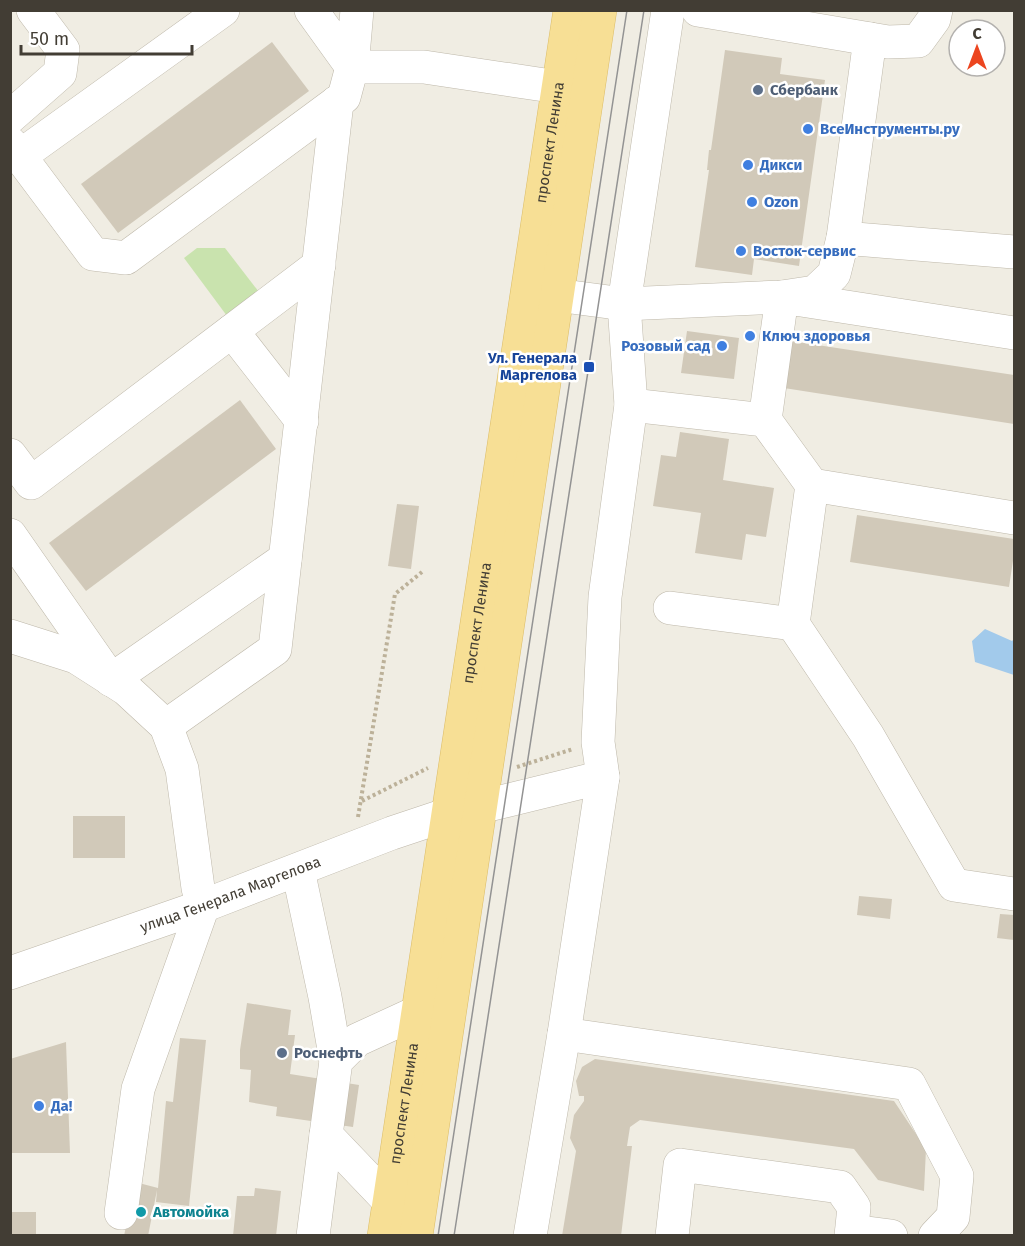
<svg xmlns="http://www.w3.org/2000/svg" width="1025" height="1246" font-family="'Fira Sans',sans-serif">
	<rect width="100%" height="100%" fill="#f0ede3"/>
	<path fill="#c9e3ae" d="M197,248H225L262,296L230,320L184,258Z"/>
	<path fill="#a2caeb" d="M985,629L1012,641L1014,639V675L975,662L972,641Z"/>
	<g fill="#d1c9b9">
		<path d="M272,42L309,91L118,233L81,184Z"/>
		<path d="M725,50L782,58L780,74L825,80L799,266L754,259L752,275L695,267L709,170H707L709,150H711Z"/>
		<circle cx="750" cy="336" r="6"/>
		<path d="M687,331L739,338L734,379L681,373Z"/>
		<path d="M791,341L1014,375V424L784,388Z"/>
		<path d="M240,400L276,449L86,591L49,543Z"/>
		<path d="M680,432L729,439L723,480L774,488L766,537L746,534L742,560L695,553L701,513L653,506L661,455L676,457Z"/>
		<path d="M397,504L419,506L411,569L388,566Z"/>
		<path d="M857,515L1014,539V554L1009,587L850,562Z"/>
		<rect x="73" y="816" width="52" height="42"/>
		<path d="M859,896L892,899L890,919L857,915Z"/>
		<path d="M1000,914L1014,915V940L997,938Z"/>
		<path d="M247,1003L291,1010L288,1035H295L290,1074L359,1085L353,1127L276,1116L277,1107L249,1102L251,1070L240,1069V1050Z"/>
		<path d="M180,1038L206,1040L189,1206L156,1202L157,1190L148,1236H124L135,1182L158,1188L166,1101L173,1102Z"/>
		<path d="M66,1042L70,1153H10V1059Z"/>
		<path d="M595,1059L894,1101L926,1149L924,1191L878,1180L854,1149L640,1120L630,1127L627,1146H632L621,1236H562L576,1151L570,1138L574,1115L584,1101V1096H579L576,1081L582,1067Z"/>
		<path d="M255,1188L281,1191L276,1236H233L237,1196H254Z"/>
		<rect x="10" y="1212" width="26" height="24"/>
	</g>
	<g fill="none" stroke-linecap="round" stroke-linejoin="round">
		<defs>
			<g id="minor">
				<path d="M311,10L352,67L357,10"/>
				<path d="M698,10L888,42L918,41L934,19L936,10"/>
				<path d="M10,117L60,73L63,50L33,10"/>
				<path d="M10,143L93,254L126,258L344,97L352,67H424L558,87"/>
				<path d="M20,156L223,10"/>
				<path d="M843,238L870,39"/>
				<path d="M556,295L624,304L782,297L815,292L834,274L843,238L1014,252"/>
				<path d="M232,331L302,421"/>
				<path d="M631,405L765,420L812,485L793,624L670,608"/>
				<path d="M765,420L782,297L1014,333"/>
				<path d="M10,455L31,483L319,265"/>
				<path d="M812,485L1014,518"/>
				<path d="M10,535L111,680L285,559"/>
				<path d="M793,624L868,736L954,885L1014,894"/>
				<path d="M10,636L76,657L126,689L166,726L182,769L198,888L203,906L138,1089L121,1213"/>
				<path d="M166,726L275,649L337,102"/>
				<path d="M480,807L603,777"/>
				<path d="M298,870L325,997L336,1061"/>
				<path id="s1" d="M10,973L203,906L392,833L449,814"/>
				<path d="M564,1034L909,1084L957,1176L953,1217L935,1236"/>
				<path d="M389,1201L326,1135L336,1061L357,1040L418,1012"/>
				<path d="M852,1231L891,1236"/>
				<path d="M313,1236L326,1135"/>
				<path d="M530,1236L564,1034L603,777L598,742L605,597L631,405L624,304L668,10"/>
				<path d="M672,1236L680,1165L840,1187L854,1207L851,1236"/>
			</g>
			<g id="major">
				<path id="s2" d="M384,1236L570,10"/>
				<path d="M416,1236L600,10"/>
			</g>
		</defs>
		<use href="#minor" stroke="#beb8aa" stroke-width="34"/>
		<use href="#major" stroke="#dbbc67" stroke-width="34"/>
		<g stroke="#bcb199" stroke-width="4" stroke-dasharray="3 3" stroke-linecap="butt">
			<path d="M517,767L573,749"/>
			<path d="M362,801L428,768"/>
			<path d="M358,817L395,594L422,572"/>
		</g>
		<use href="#minor" stroke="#fff" stroke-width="33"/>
		<use href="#major" stroke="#f7df95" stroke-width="33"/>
		<g stroke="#939393" stroke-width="1.5">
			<path d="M438,1236L627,10"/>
			<path d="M454,1236L644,10"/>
		</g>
	</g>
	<g fill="#5c6f8a" stroke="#fff" stroke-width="2">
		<circle cx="758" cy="90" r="6"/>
		<circle cx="282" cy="1053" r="6"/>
	</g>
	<g fill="#3f7fe0" stroke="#fff" stroke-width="2">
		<circle cx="808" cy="129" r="6"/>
		<circle cx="748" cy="165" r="6"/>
		<circle cx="752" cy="202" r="6"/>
		<circle cx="741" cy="251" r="6"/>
		<circle cx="750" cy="336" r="6"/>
		<circle cx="722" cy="346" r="6"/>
		<circle cx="39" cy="1106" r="6"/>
	</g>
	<rect fill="#1a4fb4" stroke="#fff" stroke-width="2" x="583" y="361" width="12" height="12" rx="3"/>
	<circle fill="#0f9aa8" stroke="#fff" stroke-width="2" cx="141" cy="1212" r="6"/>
	<g text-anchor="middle" stroke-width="5" stroke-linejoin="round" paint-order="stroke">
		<g font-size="15" font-weight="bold" fill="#4e5e75" stroke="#fff" text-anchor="start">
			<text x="770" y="95">Сбербанк</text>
			<text x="294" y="1058">Роснефть</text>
		</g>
		<g font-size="15" font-weight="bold" fill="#366cbe" stroke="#fff" text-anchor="start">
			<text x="820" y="134">ВсеИнструменты.ру</text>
			<text x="760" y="170">Дикси</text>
			<text x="764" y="207">Ozon</text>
			<text x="753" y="256">Восток-сервис</text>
			<text x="762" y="341">Ключ здоровья</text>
			<text x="710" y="351" text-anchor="end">Розовый сад</text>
			<text x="51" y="1111">Да!</text>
		</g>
		<g font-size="15" fill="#423d34" stroke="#fff">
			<text dy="5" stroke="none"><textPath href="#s2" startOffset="1106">проспект Ленина</textPath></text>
			<text dy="5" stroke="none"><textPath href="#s2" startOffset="620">проспект Ленина</textPath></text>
			<text dy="5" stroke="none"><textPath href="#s1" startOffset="234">улица Генерала Маргелова</textPath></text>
			<text dy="5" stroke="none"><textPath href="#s2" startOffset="134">проспект Ленина</textPath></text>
		</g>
		<g font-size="15" font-weight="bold" fill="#164399" stroke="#fff" text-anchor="end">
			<text x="577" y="363">Ул. Генерала<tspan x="577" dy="17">Маргелова</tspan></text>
		</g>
		<g font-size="15" font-weight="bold" fill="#0d838f" stroke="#fff" text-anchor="start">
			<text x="153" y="1217">Автомойка</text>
		</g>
	</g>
	<rect width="1025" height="1246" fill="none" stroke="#423d34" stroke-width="24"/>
	<g transform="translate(977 48)"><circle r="28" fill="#ffffff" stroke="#b3b1ae" stroke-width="1.5"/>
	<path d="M0-4.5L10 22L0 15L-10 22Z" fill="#ec451f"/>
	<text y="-9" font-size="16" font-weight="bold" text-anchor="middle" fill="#423d34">С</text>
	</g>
	<path d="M21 45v9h171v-9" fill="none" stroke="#423d34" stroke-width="3"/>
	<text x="30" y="45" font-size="18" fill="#423d34" stroke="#ffffff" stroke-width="4.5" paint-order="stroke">50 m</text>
</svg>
